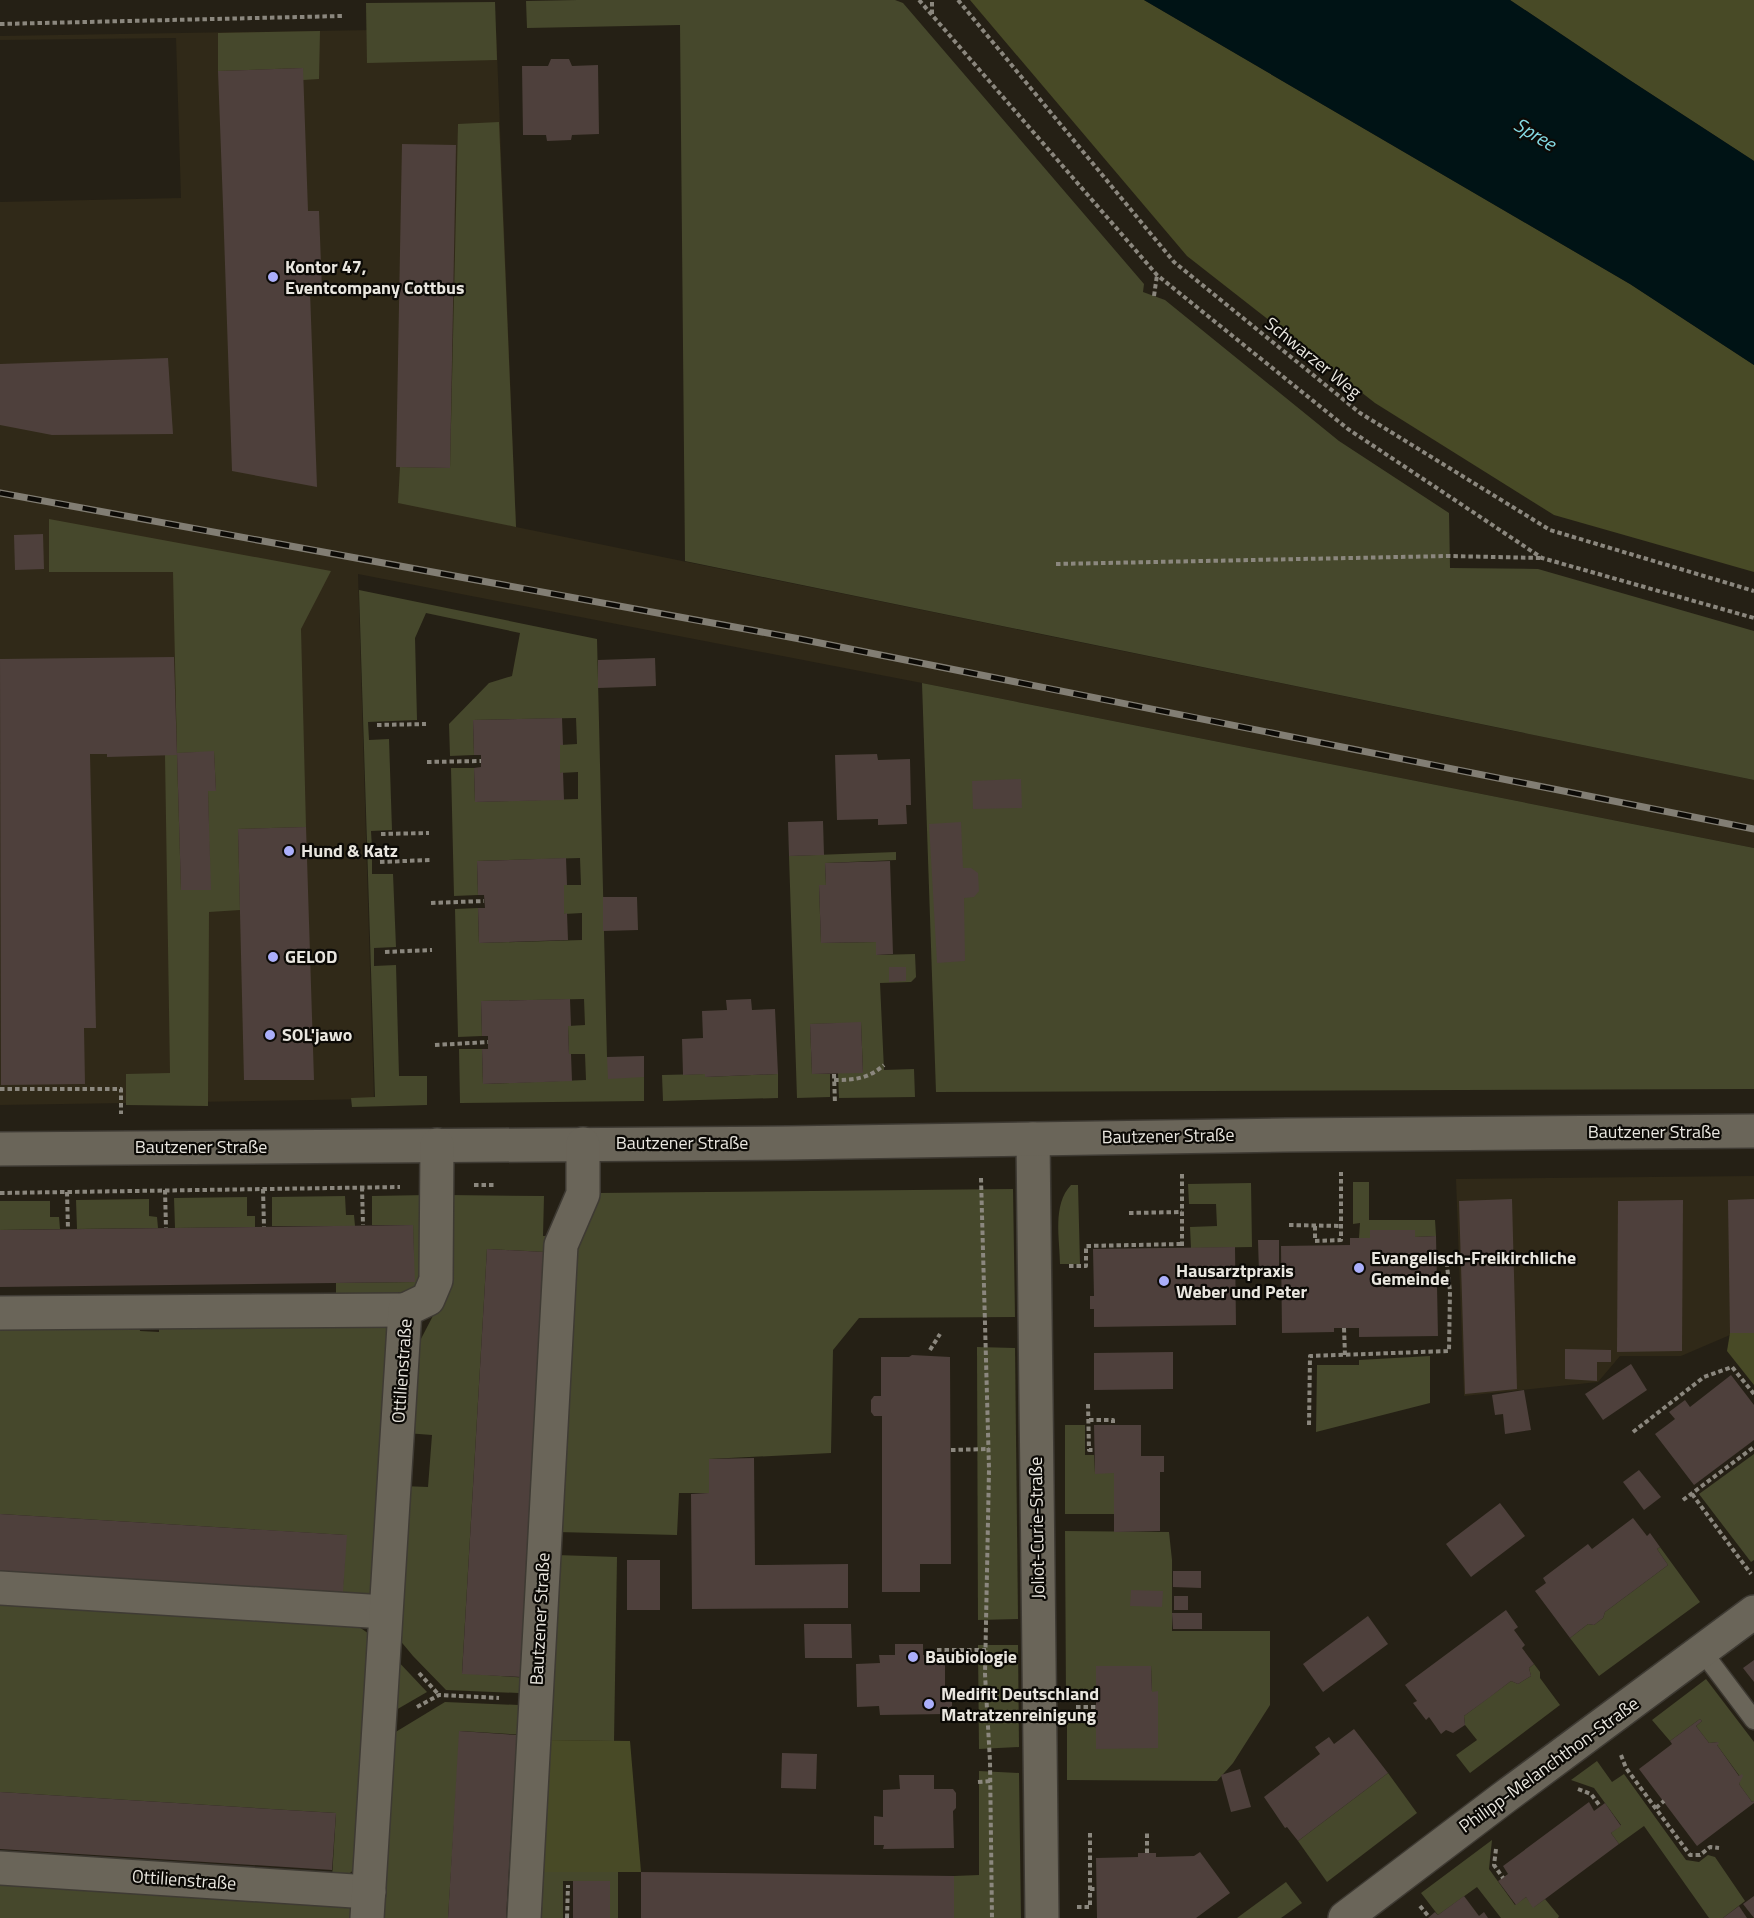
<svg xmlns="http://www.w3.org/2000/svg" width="1754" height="1918" font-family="'Titillium Web',sans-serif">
	<rect width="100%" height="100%" fill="#252015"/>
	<g fill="#302918">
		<path d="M496,28L516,527L1754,780V848L922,683L358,574L374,1099L0,1105V202L181,198L176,38L0,40V36Z"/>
		<path d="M1754,1176V1334L1730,1335L1681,1356H1620L1598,1382L1464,1396L1456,1179Z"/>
	</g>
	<g fill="#46482c">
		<path d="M578,0H895L903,3L1144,284L1143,292L1165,300L1339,441L1449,513L1450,568L1538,569L1754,631V780L685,561L680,25L527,28L526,1Z"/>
		<path d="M495,2L497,60L367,63L366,3Z"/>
		<path d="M320,31L319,79L303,80L302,68L218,71V33Z"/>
		<path d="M499,122L516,527L398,503L400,467L450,468L458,124Z"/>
		<path d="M49,519L331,571L301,629L306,827L238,829L240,910L209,912L208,1106L126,1105V1074L170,1073L165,755H177L181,890H210L208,791H216L214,752L177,753L173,572H49Z"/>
		<path d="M359,590L597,639L607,1057L644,1077V1101L460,1103L459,1049H482L483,1084L586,1080L585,1054H569L568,1026L585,1025L584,999L481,1001L482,1036L458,1037L455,909L478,908L479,943L582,940V913L564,914V885H581L580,858L477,861L478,895L454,896L451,768H474L475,802L578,799V772L560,773V745L577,744L576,718L473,720L474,755L450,756L449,724L489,683L512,676L520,633L426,613L415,638L417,720L368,722L369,740L389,739L392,830L371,831L372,848H392L393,856L372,857V874H393L396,947L374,948V966L396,965L399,1076H427V1105L352,1107L351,1098L375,1097Z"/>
		<path d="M922,683L1754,848V1089L936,1092Z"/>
		<path d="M896,852V860L825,863L826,885H819L821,943L876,942L877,955L915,954L916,977L911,982L880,983L884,1070L914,1069L915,1097L839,1098L838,1073L863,1072L861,1023L810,1024L812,1074H830V1097L797,1098L789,856Z"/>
		<path d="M705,1074V1077L778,1074V1098L663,1101L662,1075Z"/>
		<path d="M1353,1182H1369V1220H1435L1436,1236L1415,1237V1230H1370V1238H1359L1360,1223L1353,1224Z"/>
		<path d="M1251,1183L1252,1247L1191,1248L1190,1227L1217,1226L1216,1204H1189L1188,1184Z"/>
		<path d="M1071,1185H1078L1080,1264H1060C1060,1239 1052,1205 1071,1185Z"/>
		<path d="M1013,1189L1015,1317L859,1318L833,1350L831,1453L709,1459V1493H679L677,1535L557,1532L572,1253L597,1193Z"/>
		<path d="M427,1195L428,1276L408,1299L336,1301V1283L414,1282L413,1225H372V1196Z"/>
		<path d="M448,1195L544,1196L543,1236H554L545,1252L487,1249L462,1673L528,1678L529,1691L519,1693L446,1690L413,1656L393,1632L402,1486L428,1487L432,1435L406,1433L411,1358L436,1310Z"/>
		<path d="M345,1196L346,1215H354L355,1226H272V1197Z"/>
		<path d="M247,1197V1216H255V1227L175,1228L174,1198Z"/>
		<path d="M149,1199V1216L157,1217L158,1228L77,1229L76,1200Z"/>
		<path d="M0,1201H50V1217H59L60,1229L0,1230Z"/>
		<path d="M0,1320H139L140,1331L159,1332V1320H378L391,1331L378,1589L358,1603L342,1602L346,1535L0,1514Z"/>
		<path d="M977,1347L1015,1348L1018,1619L978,1620Z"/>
		<path d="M1430,1356V1403L1316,1432L1317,1365H1359V1360Z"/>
		<path d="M1065,1425H1085V1455H1094L1095,1473H1114V1514H1065Z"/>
		<path d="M1754,1454V1560L1751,1562L1699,1494Z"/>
		<path d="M1065,1531L1169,1532L1172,1560V1631H1270V1705L1233,1763L1217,1781L1067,1780V1713L1096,1714L1090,1721L1094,1727L1158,1748V1692H1152L1151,1666H1096V1686L1090,1694L1096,1701H1066Z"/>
		<path d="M1660,1547L1700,1602L1599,1676L1570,1638L1588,1624L1594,1625L1603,1618L1605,1612L1668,1565L1657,1549Z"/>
		<path d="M556,1555L617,1557L614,1741L546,1740Z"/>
		<path d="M0,1597L349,1620L375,1638L355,1869L345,1877L332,1878L336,1813L0,1792Z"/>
		<path d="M978,1645H1018L1019,1747L979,1749Z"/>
		<path d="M393,1656L427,1692L389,1714Z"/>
		<path d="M1534,1664L1540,1672V1678L1560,1705L1470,1773L1456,1755L1477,1740L1465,1725L1464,1716L1511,1681L1518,1684L1531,1676L1529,1668Z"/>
		<path d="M1706,1679L1754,1742V1801L1752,1802L1739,1784L1741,1778L1717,1745L1718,1742L1709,1743L1696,1726L1702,1721L1700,1719L1670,1741L1652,1720Z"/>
		<path d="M445,1702L519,1705L527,1708L525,1735L460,1731L448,1918H378L389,1736Z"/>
		<path d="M1597,1761L1612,1782L1624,1774L1686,1860L1699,1862L1708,1855L1715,1857L1745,1901L1723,1918H1709L1644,1826L1619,1844L1611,1833L1621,1825L1594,1788L1571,1780Z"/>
		<path d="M979,1771L1019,1773L1021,1918H954V1876L979,1875Z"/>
		<path d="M1388,1773L1417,1813L1327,1882L1298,1841Z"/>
		<path d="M1492,1840L1489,1869L1515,1905L1526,1897L1534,1907L1545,1899L1559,1916L1558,1918H1501L1477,1887L1438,1915L1421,1893Z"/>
		<path d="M537,1872H618V1918H610V1881H563V1918H534Z"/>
		<path d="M0,1878L331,1897L350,1908L353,1918H0Z"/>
		<path d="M1286,1882L1302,1903L1281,1918H1237Z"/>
	</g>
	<g fill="#484a26">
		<path d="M970,0H1144L1630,284L1754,365V572L1554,515L1375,403L1187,256Z"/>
		<path d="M1510,0H1754V161L1628,79Z"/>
		<path d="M1730,1333H1754V1385L1727,1351Z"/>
		<path d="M546,1740L630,1741L641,1872H537Z"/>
	</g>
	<path fill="#001315" d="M1144,0H1510L1628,79L1754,161V365L1630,284Z"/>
	<g fill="#4e403c">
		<path d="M551,59H569L572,66L598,65L599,134L572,135L571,140L547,141L546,135H523L522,66H548Z"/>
		<path d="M303,68L308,211H319L322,291H310L317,487L232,471L223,205L218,71Z"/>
		<path d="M402,144L456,145L450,468L396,467Z"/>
		<path d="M168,358L173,434L52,435L0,425V364Z"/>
		<path d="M43,534L44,569L15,570L14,535Z"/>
		<path d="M174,657L177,755L107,757V754H90L96,1028H84L85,1084L1,1085L0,659Z"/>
		<path d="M655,658L656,686L598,688V660Z"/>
		<path d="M562,718L563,745H560V773L563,772L564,800L475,802L474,768L481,767V755H474L473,720Z"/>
		<path d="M214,751L216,791H208L211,890H181L177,753Z"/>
		<path d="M877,754L878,760L910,759L911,805H906L907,824L878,825V819L837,820L835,755Z"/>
		<path d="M1021,779L1022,808L973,809L972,781Z"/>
		<path d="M823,821L824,855L789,856L788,822Z"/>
		<path d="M961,822L963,868H971L978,873L979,891L974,897L964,898L965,961L937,963L929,824Z"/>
		<path d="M306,827L314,1080H244L238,829Z"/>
		<path d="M566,858L567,885H564V914L567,913L568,940L479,943L478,908H485L484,895H478L477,861Z"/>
		<path d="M890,861L893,954L876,955V942L821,943L819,885H826L825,863Z"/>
		<path d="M603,897H637L638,930L603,931Z"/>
		<path d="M889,967H906V981L889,982Z"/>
		<path d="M570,999L571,1026H568L569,1054H571L572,1081L483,1084L482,1049H488V1036H482L481,1001Z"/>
		<path d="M751,999L752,1010L775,1009L778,1074L705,1077V1074L683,1075L682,1039L703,1038L702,1011L727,1010L726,1000Z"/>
		<path d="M861,1022L863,1073L812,1074L810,1024Z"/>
		<path d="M644,1056V1077L608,1079L607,1057Z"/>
		<path d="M1512,1199L1517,1389L1465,1394L1459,1201Z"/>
		<path d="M1754,1199V1333H1730L1728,1200Z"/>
		<path d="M1683,1200L1682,1351L1617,1352L1618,1201Z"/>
		<path d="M413,1225L415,1282L0,1287V1230Z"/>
		<path d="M1370,1230H1415V1237L1436,1236L1438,1336L1359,1337V1328H1334V1332L1282,1333L1281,1246L1350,1245V1238H1370Z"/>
		<path d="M1258,1240H1279V1272L1259,1273Z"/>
		<path d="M1235,1247L1236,1325L1094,1327V1309H1090V1296H1094L1093,1249Z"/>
		<path d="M487,1249L545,1252L521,1677L462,1674Z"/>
		<path d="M1565,1349L1611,1350V1362H1597V1381L1565,1379Z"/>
		<path d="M1173,1352V1389L1094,1390V1353Z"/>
		<path d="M912,1355L950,1357L951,1564H920V1592H882V1416H874L871,1412V1400L874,1396H881V1357H909Z"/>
		<path d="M1631,1364L1647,1390L1603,1420L1585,1394Z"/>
		<path d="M1731,1375L1754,1405V1440L1694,1485L1655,1434L1675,1419L1669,1412L1685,1400L1690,1407Z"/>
		<path d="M1524,1390L1531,1430L1505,1434L1503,1414L1495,1415L1492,1395Z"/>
		<path d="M1094,1425H1141V1456H1164V1472H1160V1531L1114,1532V1473L1095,1474Z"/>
		<path d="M754,1458L755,1565L848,1564V1608L692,1609L691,1494L709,1493V1459Z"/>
		<path d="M1639,1470L1661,1497L1644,1510L1623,1482Z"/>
		<path d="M1500,1503L1525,1536L1471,1577L1446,1544Z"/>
		<path d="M0,1514L347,1535L343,1592L0,1571Z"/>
		<path d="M1633,1518L1647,1536L1650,1533L1660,1547L1657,1549L1668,1565L1605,1612L1603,1618L1594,1625L1588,1624L1570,1638L1535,1591L1546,1583L1543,1578L1588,1544L1592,1549Z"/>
		<rect x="627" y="1560" width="33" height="50"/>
		<path d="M1173,1571H1201V1588L1173,1587Z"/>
		<path d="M1131,1590L1163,1591L1162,1607L1130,1606Z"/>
		<rect x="1174" y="1596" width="14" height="14"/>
		<path d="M1506,1610L1518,1627L1514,1630L1525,1645L1522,1648L1534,1664L1529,1668L1531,1676L1518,1684L1511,1681L1490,1697L1464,1716L1465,1725L1453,1733L1446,1730L1441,1734L1429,1717L1426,1720L1413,1703L1417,1701L1405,1685Z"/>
		<path d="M1172,1613H1202V1629H1173Z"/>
		<path d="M1368,1616L1388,1644L1323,1692L1303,1664Z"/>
		<path d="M804,1624H851L852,1658H805Z"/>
		<path d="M895,1644H923V1655H945V1688L952,1691V1706L945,1711V1714L880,1715L879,1706L857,1707L856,1664L880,1663L879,1655H895Z"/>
		<path d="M1754,1660V1682L1743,1668Z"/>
		<path d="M1096,1666H1151L1152,1692L1158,1691V1748L1096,1749V1728L1090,1721L1096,1714V1701L1090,1694L1096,1686Z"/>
		<path d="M1700,1719L1702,1721L1696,1726L1709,1743L1718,1742L1719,1744L1717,1745L1739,1776L1742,1774L1743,1776L1739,1784L1752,1802L1754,1801V1803L1697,1846L1639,1769L1672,1744L1670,1741Z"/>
		<path d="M1354,1729L1388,1773L1298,1841L1287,1827L1285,1828L1264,1797L1320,1754L1315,1747L1329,1737L1334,1744Z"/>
		<path d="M459,1731L517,1735L506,1918H448Z"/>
		<path d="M782,1753L817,1754L816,1789L781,1788Z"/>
		<path d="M1240,1769L1251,1807L1231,1812L1221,1775Z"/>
		<path d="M899,1775H934V1789H953L956,1793V1808L953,1811L954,1848L883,1849L884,1845H874V1816L883,1817V1790L900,1789Z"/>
		<path d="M0,1792L336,1813L332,1870L0,1849Z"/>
		<path d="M1589,1802L1594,1811L1605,1803L1621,1826L1611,1833L1619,1844L1533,1908L1526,1897L1516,1905L1498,1881L1508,1874L1503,1866Z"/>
		<path d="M1200,1852L1230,1893L1196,1918H1097L1096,1858L1138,1857V1853H1156V1857L1194,1856Z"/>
		<path d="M641,1872L954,1876V1918H641Z"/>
		<rect x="573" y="1881" width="37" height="37"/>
		<path d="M1464,1896L1479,1916L1484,1912L1488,1918H1428L1435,1912L1438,1915Z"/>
		<path d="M1754,1896V1918L1743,1904Z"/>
		<path d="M1739,1906L1747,1918H1723Z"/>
	</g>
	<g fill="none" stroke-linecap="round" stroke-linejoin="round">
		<defs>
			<path id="service" d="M1702,1651L1754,1720"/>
			<g id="minor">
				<path d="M1033,1139L1042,1918"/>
				<path d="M0,1149L788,1143L1287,1135L1754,1131"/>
				<path d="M0,1313L405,1310"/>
				<path d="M0,1588L385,1612"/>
				<path d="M0,1868L369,1892"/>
				<path d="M367,1918L405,1310L428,1299L436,1280L437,1145"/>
				<path d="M524,1918L561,1245L583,1194V1144"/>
				<path d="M1345,1918L1502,1799L1754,1612"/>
			</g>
		</defs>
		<use href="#service" stroke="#3e3a33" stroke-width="21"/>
		<use href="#minor" stroke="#3e3a33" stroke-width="36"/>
		<g stroke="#8b877e" stroke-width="4" stroke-dasharray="4.5 3" stroke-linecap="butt">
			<path d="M919,0L1157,275L1348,429L1542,558L1754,618"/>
			<path d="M958,0L1174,262L1360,413L1550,530L1754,591"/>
			<path d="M932,14V0"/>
			<path d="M0,24L342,16"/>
			<path d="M1154,296L1157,275"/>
			<path d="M1056,564L1448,556L1541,558"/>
			<path d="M377,725L426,724"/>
			<path d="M427,762L481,761"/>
			<path d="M381,834L429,833"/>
			<path d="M380,862L430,860"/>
			<path d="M431,903L484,901"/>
			<path d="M385,952L432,950"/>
			<path d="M435,1045L488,1042"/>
			<path d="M834,1074L835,1104"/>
			<path d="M834,1080C854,1080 868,1079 884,1065"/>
			<path d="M0,1089H121V1114"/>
			<path d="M1182,1174V1248"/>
			<path d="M981,1178L989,1469L985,1674L990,1761L992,1918"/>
			<path d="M474,1185H496"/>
			<path d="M362,1187L363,1225"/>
			<path d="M263,1189L264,1227"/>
			<path d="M165,1190L166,1228"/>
			<path d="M67,1192L68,1229"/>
			<path d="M0,1193L400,1187"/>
			<path d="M1129,1213L1182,1212"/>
			<path d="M1289,1225L1341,1226"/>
			<path d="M1315,1226V1241L1341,1240V1172"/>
			<path d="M1069,1266H1086V1246L1182,1244"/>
			<path d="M1344,1328L1345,1355"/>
			<path d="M930,1350L940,1334"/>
			<path d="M1088,1404L1089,1450H1095"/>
			<path d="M1089,1420H1113V1425"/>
			<path d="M1309,1425L1310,1356L1449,1351L1450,1291L1447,1266"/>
			<path d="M1633,1432L1704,1377L1732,1367L1754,1394"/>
			<path d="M951,1450L989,1449"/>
			<path d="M1692,1494L1751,1574"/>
			<path d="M1683,1500L1754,1447"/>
			<path d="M937,1650H986"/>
			<path d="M419,1673L439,1695"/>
			<path d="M417,1707L439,1695L499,1698"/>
			<path d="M1076,1707H1097"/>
			<path d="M1621,1755L1626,1768L1690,1855H1700L1710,1847L1719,1848"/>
			<path d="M978,1782L991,1781"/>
			<path d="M1578,1789L1591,1794L1600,1806"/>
			<path d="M1656,1808L1664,1801"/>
			<path d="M1496,1849L1494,1865L1503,1878"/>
			<path d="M1147,1853V1831"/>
			<path d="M1090,1889H1097"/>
			<path d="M1420,1906L1429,1917"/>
			<path d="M1077,1907H1090V1831"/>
			<path d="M567,1918L568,1885"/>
		</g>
		<use href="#service" stroke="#6a6559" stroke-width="18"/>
		<use href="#minor" stroke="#6a6559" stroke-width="33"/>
		<defs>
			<path id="rail" d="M0,493L800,639L1754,829"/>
		</defs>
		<use href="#rail" stroke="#827e74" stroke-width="7"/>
		<use href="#rail" stroke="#0c0a06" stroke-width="4.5" stroke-dasharray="14" stroke-linecap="butt"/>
	</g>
	<g fill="#abaffb" stroke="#0c0a06" stroke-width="2">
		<circle cx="273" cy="277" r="6"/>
		<circle cx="289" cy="851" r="6"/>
		<circle cx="273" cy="957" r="6"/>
		<circle cx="270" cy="1035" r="6"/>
		<circle cx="1359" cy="1268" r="6"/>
		<circle cx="1164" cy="1281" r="6"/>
		<circle cx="913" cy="1657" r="6"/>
		<circle cx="929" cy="1704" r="6"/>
	</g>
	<g text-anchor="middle" stroke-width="4.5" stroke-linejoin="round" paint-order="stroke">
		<g font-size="18" font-weight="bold" fill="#e9e6df" stroke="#0c0a06" text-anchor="start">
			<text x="285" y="273">Kontor 47,<tspan x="285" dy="21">Eventcompany Cottbus</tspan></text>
			<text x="301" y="857">Hund &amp; Katz</text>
			<text x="285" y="963">GELOD</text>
			<text x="282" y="1041">SOL'jawo</text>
			<text x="1371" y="1264">Evangelisch-Freikirchliche<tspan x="1371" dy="21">Gemeinde</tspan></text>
			<text x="1176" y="1277">Hausarztpraxis<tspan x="1176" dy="21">Weber und Peter</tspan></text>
			<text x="925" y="1663">Baubiologie</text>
			<text x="941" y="1700">Medifit Deutschland<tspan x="941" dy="21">Matratzenreinigung</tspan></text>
		</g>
		<g font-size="18" fill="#e9e6df" stroke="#0c0a06">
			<text transform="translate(1313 358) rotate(39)" y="6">Schwarzer Weg</text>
			<text x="1654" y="1138">Bautzener Straße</text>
			<text transform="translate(1168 1136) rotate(-1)" y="6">Bautzener Straße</text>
			<text x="682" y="1149">Bautzener Straße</text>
			<text x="201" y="1153">Bautzener Straße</text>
			<text transform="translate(402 1371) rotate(-86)" y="6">Ottilienstraße</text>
			<text transform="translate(1037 1528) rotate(-91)" y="6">Joliot-Curie-Straße</text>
			<text transform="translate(540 1619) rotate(-87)" y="6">Bautzener Straße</text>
			<text transform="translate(1549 1765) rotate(-36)" y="6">Philipp-Melanchthon-Straße</text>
			<text transform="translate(184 1880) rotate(4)" y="6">Ottilienstraße</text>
		</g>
		<g font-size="20" font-style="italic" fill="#84dae3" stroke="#0c0a06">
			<text transform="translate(1535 134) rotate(31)" y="7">Spree</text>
		</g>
	</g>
</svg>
